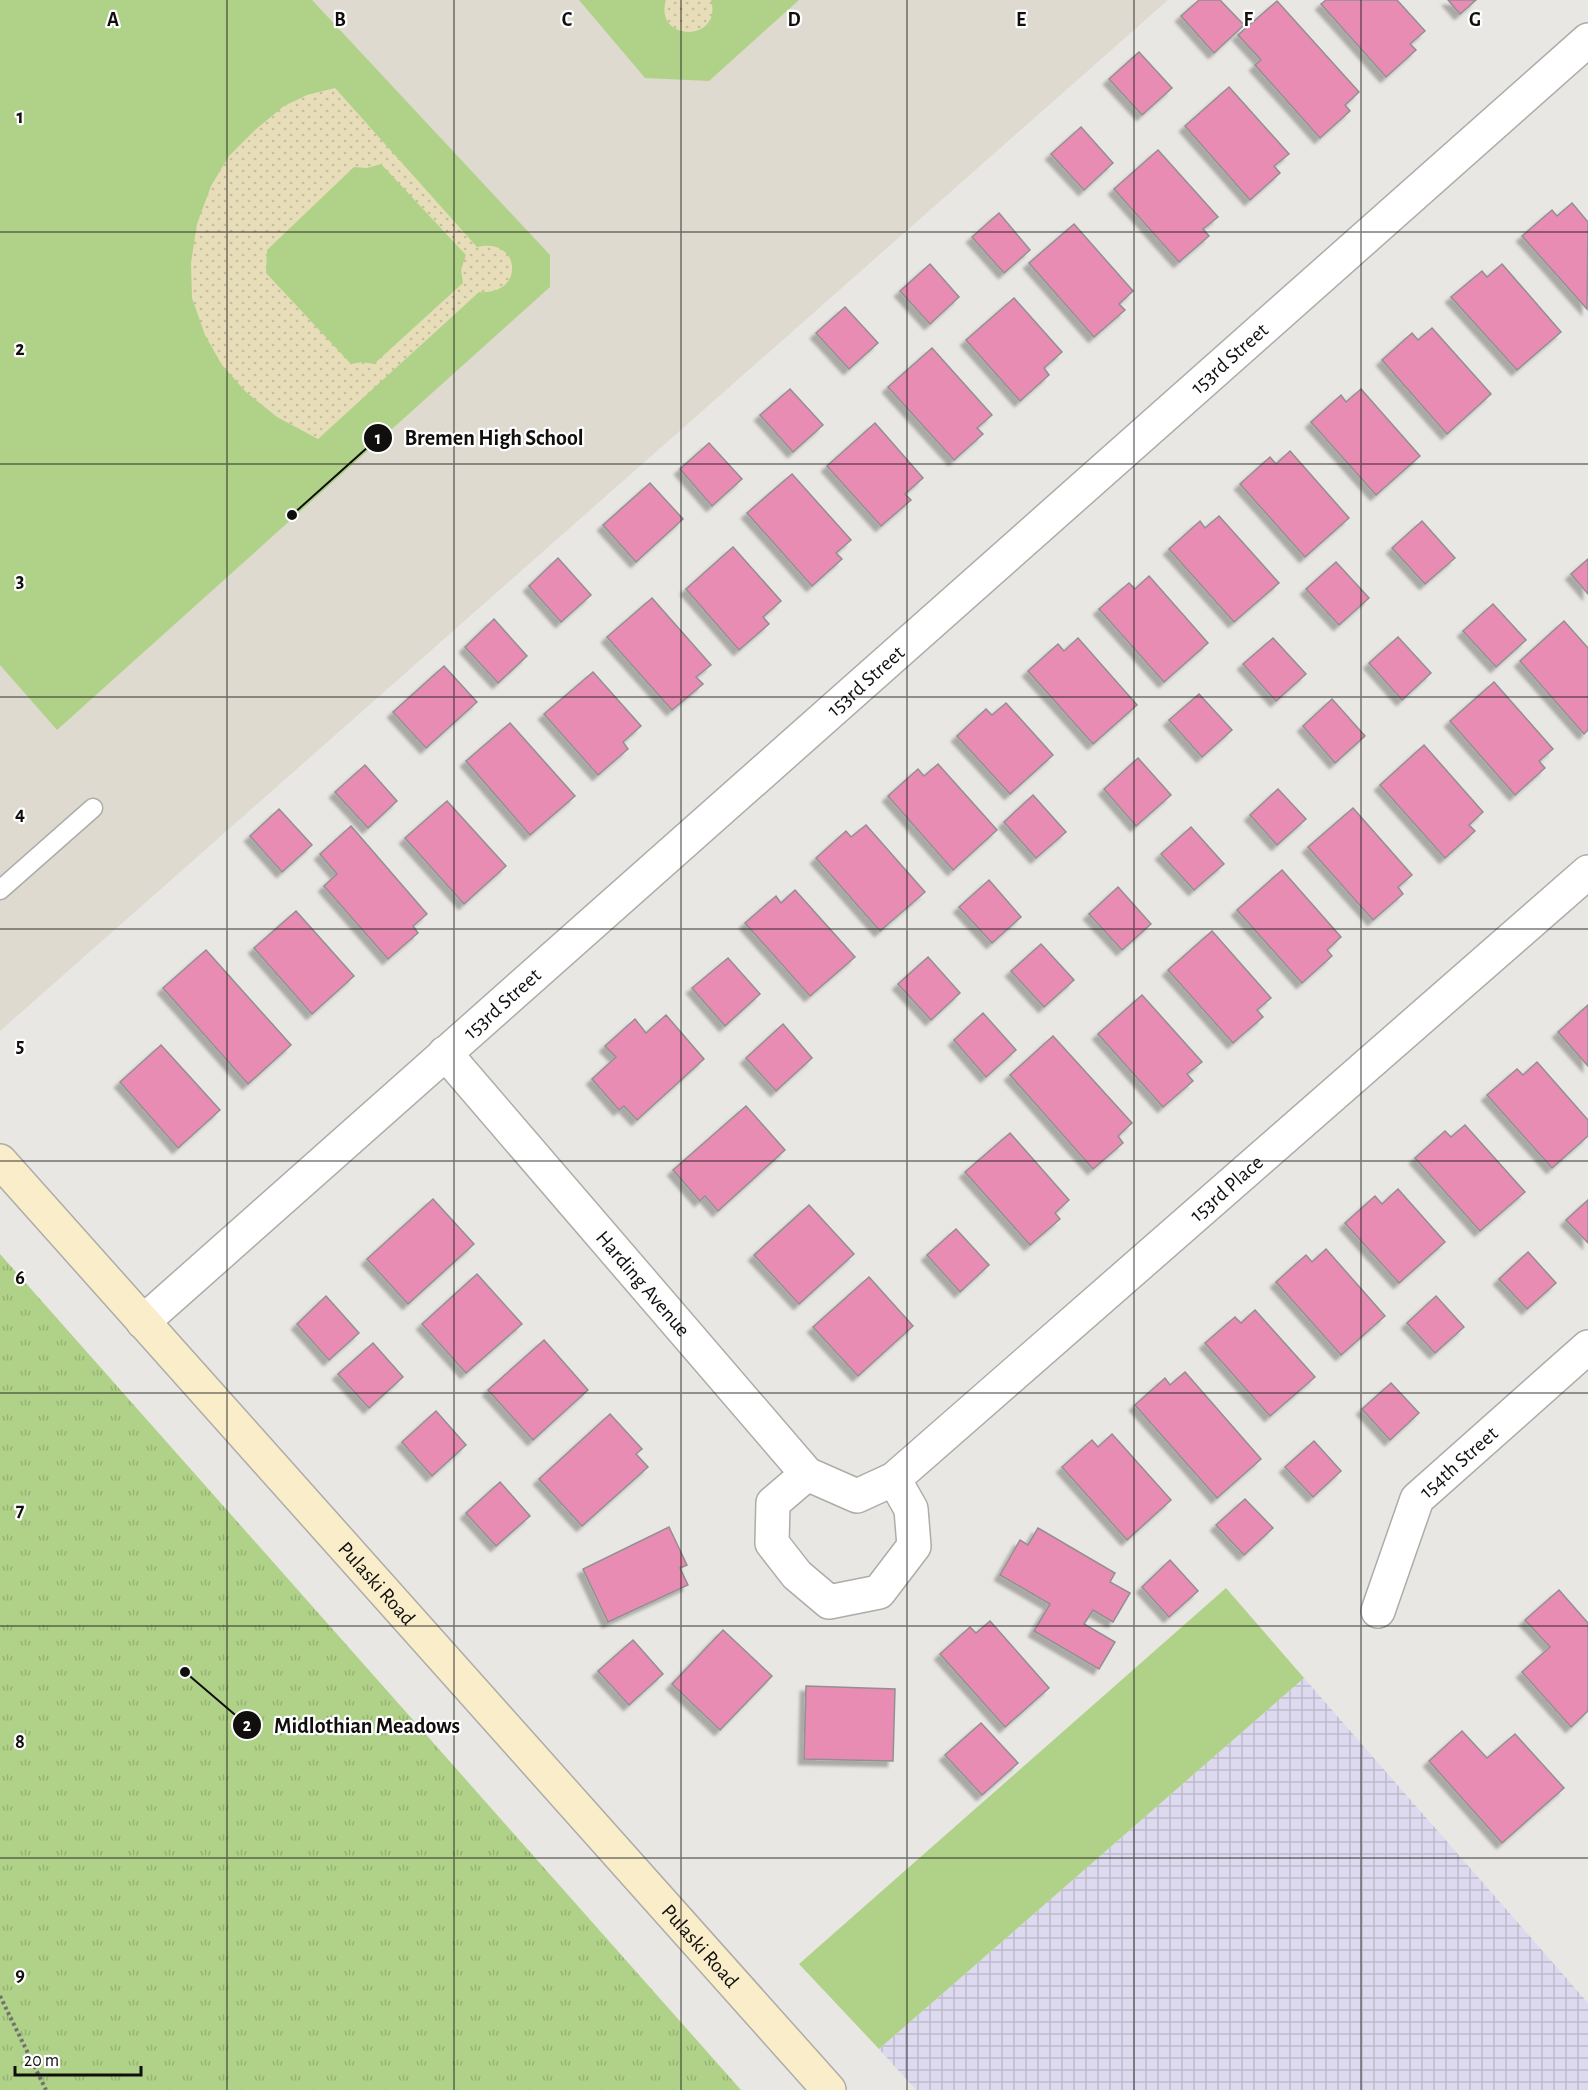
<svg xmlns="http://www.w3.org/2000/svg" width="1588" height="2090" font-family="'Alegreya Sans',sans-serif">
	<defs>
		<pattern id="industrial-grid" width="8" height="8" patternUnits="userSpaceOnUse" patternTransform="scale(1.5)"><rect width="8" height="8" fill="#dddaf0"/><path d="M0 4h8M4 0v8" fill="none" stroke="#bdbacd"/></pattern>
		<pattern id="sand-dots" width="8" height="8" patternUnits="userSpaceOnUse" patternTransform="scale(1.5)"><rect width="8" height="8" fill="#e7deb9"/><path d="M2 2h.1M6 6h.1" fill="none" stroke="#c5bd9e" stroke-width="1.8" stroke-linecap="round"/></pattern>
		<pattern id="park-tufts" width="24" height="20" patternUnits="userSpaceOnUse" patternTransform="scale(1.5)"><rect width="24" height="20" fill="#afd288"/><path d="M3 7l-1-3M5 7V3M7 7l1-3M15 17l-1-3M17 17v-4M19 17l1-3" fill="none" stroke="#96b374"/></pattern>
		<filter id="shadow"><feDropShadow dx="-5.5" dy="5.5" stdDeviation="1.5" flood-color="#0004"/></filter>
	</defs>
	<rect width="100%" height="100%" fill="#e8e7e3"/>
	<path fill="url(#industrial-grid)" d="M1304,1678L1588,2003V2090H916L879,2049Z"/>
	<path fill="#dfdad0" d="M0,0H1168L0,1031Z"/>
	<g fill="#afd288">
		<path d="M0,0H312L550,255V287L57,730L0,665Z"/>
		<path d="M579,0H799L709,81L645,78Z"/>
		<path d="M1226,1588L1304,1678L879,2049L799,1964Z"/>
	</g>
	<g fill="url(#sand-dots)" fill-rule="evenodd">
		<path d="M666,0H711C723,43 653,42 666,0Z"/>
		<path d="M335,88L477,247C521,236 526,296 479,292L318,439L277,417L246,392L222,365L205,335L192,298L191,263L197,224L211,186L229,156L255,130L284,106L307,95ZM381,164L466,255L461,270L463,283L374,364L362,362L351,364L266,273L267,250L354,167L367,168Z"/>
	</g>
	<path fill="url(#park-tufts)" d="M0,1254L741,2090H0Z"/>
	<g fill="#e98cb3" stroke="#938f91" stroke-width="1.5" filter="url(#shadow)">
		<path d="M1199,0H1220L1244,25L1214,53L1181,16Z"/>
		<path d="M1326,0H1397L1425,31L1410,44L1416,50L1386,77L1321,4Z"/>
		<path d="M1448,0H1476L1460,14Z"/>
		<path d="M1277,1L1359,92L1345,105L1350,111L1320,138L1255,65L1261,60L1238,35Z"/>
		<path d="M1139,52L1172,88L1142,115L1109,79Z"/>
		<path d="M1229,87L1289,154L1274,166L1280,173L1250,200L1185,126Z"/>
		<path d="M1081,127L1113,163L1084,190L1051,154Z"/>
		<path d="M1158,150L1218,217L1203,229L1209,236L1179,262L1114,189Z"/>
		<path d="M1572,203L1588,222L1587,309L1522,236L1552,210L1557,216Z"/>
		<path d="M999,213L1030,250L1004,273L972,237Z"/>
		<path d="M1074,224L1133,291L1119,304L1125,310L1094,337L1029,263Z"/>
		<path d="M930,264L959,297L930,324L900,291Z"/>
		<path d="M1502,264L1561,332L1517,370L1451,297L1482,271L1487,277Z"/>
		<path d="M1014,298L1062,352L1044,368L1049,375L1020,401L966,340Z"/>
		<path d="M845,307L878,343L849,369L816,333Z"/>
		<path d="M1432,328L1491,394L1447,434L1382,360L1412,333L1418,340Z"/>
		<path d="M932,348L992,415L977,428L983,434L954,460L888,387Z"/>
		<path d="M790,389L823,425L793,452L760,415Z"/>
		<path d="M1361,389L1420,456L1376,495L1311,422L1341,395L1346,402Z"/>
		<path d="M875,423L923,478L905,494L911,500L881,526L827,466Z"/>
		<path d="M709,443L742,479L712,506L680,469Z"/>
		<path d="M1290,451L1349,518L1305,557L1240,484L1270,457L1276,464Z"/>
		<path d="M792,474L851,540L836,553L842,559L812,586L747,513Z"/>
		<path d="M650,483L683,519L636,562L603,525Z"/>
		<path d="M1219,516L1279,583L1234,622L1169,549L1200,521L1205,528Z"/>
		<path d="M1422,521L1455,558L1425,584L1392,548Z"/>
		<path d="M733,547L781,601L763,617L769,624L739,650L686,589Z"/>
		<path d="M558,558L591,595L561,622L529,586Z"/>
		<path d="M1588,559V594L1571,574Z"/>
		<path d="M1336,562L1369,598L1339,625L1306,589Z"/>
		<path d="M1149,576L1208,643L1164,682L1099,609L1129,583L1135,589Z"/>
		<path d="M652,598L711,665L696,677L703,684L672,710L607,637Z"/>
		<path d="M1493,604L1526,640L1496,667L1463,631Z"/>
		<path d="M494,619L527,656L498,683L465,647Z"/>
		<path d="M1564,621L1588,648V730L1584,734L1520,661Z"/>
		<path d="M1398,637L1431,673L1402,700L1369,663Z"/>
		<path d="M1078,638L1137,705L1093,744L1028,671L1058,644L1064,651Z"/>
		<path d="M1273,638L1306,674L1276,701L1243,664Z"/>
		<path d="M444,666L477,702L426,748L393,712Z"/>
		<path d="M593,672L641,726L623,742L628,749L598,775L544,714Z"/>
		<path d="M1494,682L1553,749L1539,761L1545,768L1515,795L1450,721Z"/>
		<path d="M1199,694L1232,730L1202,757L1169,720Z"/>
		<path d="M1332,699L1365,736L1335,763L1303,726Z"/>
		<path d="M1006,703L1053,755L1010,794L957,736L986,709L992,715Z"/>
		<path d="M510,723L575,796L530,835L466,761Z"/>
		<path d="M1424,745L1483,812L1469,825L1475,831L1445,858L1380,785Z"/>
		<path d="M1138,758L1171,795L1136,826L1104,789Z"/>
		<path d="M938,764L997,830L953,870L888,796L918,769L924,776Z"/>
		<path d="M365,765L397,801L368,828L335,792Z"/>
		<path d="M1278,789L1306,819L1277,845L1250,815Z"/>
		<path d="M1033,795L1066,832L1036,858L1004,822Z"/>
		<path d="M447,801L506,866L464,904L405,838Z"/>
		<path d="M1353,808L1412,875L1398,887L1403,894L1373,920L1308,847Z"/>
		<path d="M279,809L312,845L282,872L250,836Z"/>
		<path d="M866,825L925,892L880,931L816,858L846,831L851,837Z"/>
		<path d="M351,826L427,914L413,926L418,933L388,959L324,886L337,874L320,854Z"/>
		<path d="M1191,827L1224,864L1194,890L1161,854Z"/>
		<path d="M1282,870L1341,937L1327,950L1332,956L1302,983L1237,910Z"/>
		<path d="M989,880L1021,917L992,943L959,907Z"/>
		<path d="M1118,887L1151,924L1122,950L1089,914Z"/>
		<path d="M795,890L855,957L810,996L745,923L776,896L781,903Z"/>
		<path d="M296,911L354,976L312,1014L254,948Z"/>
		<path d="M1212,931L1271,998L1257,1010L1263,1017L1233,1043L1168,970Z"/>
		<path d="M1041,944L1074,980L1044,1007L1011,971Z"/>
		<path d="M206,950L291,1045L248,1084L163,988Z"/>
		<path d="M928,957L960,993L931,1020L898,984Z"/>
		<path d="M728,958L760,994L725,1026L692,988Z"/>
		<path d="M1142,995L1202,1062L1187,1074L1193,1081L1163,1107L1098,1034Z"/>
		<path d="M1588,1005V1066L1558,1032Z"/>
		<path d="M983,1013L1016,1050L986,1077L954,1040Z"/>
		<path d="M666,1015L704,1059L637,1120L624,1106L619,1110L592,1079L616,1057L605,1046L635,1019L646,1033Z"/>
		<path d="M783,1024L812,1058L776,1091L746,1058Z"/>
		<path d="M1053,1036L1132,1123L1118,1136L1123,1143L1093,1169L1010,1075Z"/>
		<path d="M161,1045L220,1110L178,1148L120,1082Z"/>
		<path d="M1537,1062L1588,1120V1136L1552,1168L1487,1095L1517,1069L1523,1075Z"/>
		<path d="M746,1106L785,1150L718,1211L705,1196L700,1201L673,1170Z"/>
		<path d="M1465,1125L1525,1192L1480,1231L1415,1158L1445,1131L1451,1137Z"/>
		<path d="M1010,1133L1069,1200L1055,1213L1060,1219L1030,1245L965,1172Z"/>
		<path d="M1398,1189L1445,1242L1399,1283L1345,1223L1375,1196L1382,1204Z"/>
		<path d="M433,1199L474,1244L408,1304L367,1259Z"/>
		<path d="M1588,1200V1243L1566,1220Z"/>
		<path d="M809,1205L854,1254L799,1304L754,1255Z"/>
		<path d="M956,1229L989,1265L960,1292L927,1255Z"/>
		<path d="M1326,1249L1385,1316L1341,1355L1276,1282L1306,1255L1312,1262Z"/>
		<path d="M1528,1252L1556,1283L1527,1309L1499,1279Z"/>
		<path d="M477,1274L522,1324L466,1373L422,1324Z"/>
		<path d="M869,1277L913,1326L858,1376L813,1327Z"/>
		<path d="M326,1296L359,1333L329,1360L297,1324Z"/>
		<path d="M1436,1296L1464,1327L1435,1353L1407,1323Z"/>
		<path d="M1255,1310L1315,1377L1270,1416L1205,1343L1235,1317L1241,1323Z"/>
		<path d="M544,1340L588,1390L533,1440L488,1390Z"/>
		<path d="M373,1343L403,1377L369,1408L338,1374Z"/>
		<path d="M1185,1372L1261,1459L1217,1498L1135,1405L1165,1378L1170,1385Z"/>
		<path d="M1391,1383L1419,1413L1390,1440L1362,1409Z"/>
		<path d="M436,1411L466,1445L432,1476L402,1442Z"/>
		<path d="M610,1414L642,1449L636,1454L648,1467L582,1526L539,1479Z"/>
		<path d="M1112,1434L1171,1500L1127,1540L1062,1467L1092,1440L1098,1447Z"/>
		<path d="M1314,1441L1341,1471L1313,1497L1285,1467Z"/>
		<path d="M500,1482L530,1516L496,1546L466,1513Z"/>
		<path d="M1245,1499L1273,1528L1244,1555L1216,1525Z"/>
		<path d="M669,1527L687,1565L680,1568L688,1585L608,1622L583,1569Z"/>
		<path d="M1038,1528L1115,1573L1110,1582L1130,1593L1113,1622L1093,1610L1084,1624L1115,1642L1099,1669L1034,1631L1050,1604L1000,1575L1020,1540L1028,1545Z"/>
		<path d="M1170,1560L1198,1591L1169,1617L1142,1587Z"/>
		<path d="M1559,1590L1588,1623V1711L1571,1727L1522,1672L1550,1647L1525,1620Z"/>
		<path d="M990,1621L1049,1688L1005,1727L940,1654L970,1627L976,1633Z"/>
		<path d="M723,1630L772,1676L720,1730L672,1684Z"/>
		<path d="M633,1640L663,1674L629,1705L598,1671Z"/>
		<path d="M806,1686L895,1689L893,1761L804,1759Z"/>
		<path d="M981,1723L1018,1763L982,1795L945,1755Z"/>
		<path d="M1462,1731L1487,1758L1515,1734L1564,1788L1502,1843L1429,1761Z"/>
	</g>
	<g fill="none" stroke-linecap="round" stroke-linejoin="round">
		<defs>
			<path id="service" d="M0,890L93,808"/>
			<g id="minor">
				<path id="s1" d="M445,1053L807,1474L857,1496L894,1479L1588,872"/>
				<path id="s2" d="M143,1322L1588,40"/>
				<path d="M807,1474L773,1503L772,1543L797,1575L829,1602L879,1592L914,1546L911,1509L894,1479"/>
				<path id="s3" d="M1378,1611L1417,1499L1588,1347"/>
			</g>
			<g id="secondary">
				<path id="s4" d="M0,1161L829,2090"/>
			</g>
		</defs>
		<use href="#service" stroke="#adaca8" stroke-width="21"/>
		<use href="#minor" stroke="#adaca8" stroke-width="36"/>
		<use href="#secondary" stroke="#adaca8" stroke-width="36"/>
		<path stroke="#73726f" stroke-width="4" stroke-dasharray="3 3" stroke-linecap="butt" d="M0,1996L46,2090"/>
		<use href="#service" stroke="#fff" stroke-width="18"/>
		<use href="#minor" stroke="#fff" stroke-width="33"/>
		<use href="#secondary" stroke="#f9edca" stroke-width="33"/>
	</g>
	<path fill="none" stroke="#100f0e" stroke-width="1.5" stroke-opacity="0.55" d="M227,0V2090M454,0V2090M681,0V2090M907,0V2090M1134,0V2090M1361,0V2090M0,232H1588M0,464H1588M0,697H1588M0,929H1588M0,1161H1588M0,1393H1588M0,1626H1588M0,1858H1588"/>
	<g text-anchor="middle" stroke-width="4.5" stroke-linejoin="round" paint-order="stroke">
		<g font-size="21" fill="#100f0e" stroke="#fff">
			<text dy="7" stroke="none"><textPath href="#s2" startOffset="1452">153rd Street</textPath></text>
			<text dy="7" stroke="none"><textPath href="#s2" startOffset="966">153rd Street</textPath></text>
			<text dy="7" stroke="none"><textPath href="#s2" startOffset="480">153rd Street</textPath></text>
			<text dy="7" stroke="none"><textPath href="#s1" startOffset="1092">153rd Place</textPath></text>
			<text dy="7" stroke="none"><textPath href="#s1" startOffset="304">Harding Avenue</textPath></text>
			<text dy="7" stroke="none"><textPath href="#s3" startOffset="174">154th Street</textPath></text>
			<text dy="7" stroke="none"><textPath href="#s4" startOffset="566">Pulaski Road</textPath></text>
			<text dy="7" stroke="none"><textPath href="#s4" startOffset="1052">Pulaski Road</textPath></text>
		</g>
	</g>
	<g font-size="20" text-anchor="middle" font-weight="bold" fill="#100f0e" stroke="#fff" stroke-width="4.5" stroke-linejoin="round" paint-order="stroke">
		<text x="113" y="26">A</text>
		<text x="340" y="26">B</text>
		<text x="567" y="26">C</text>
		<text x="794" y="26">D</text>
		<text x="1021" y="26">E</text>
		<text x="1248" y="26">F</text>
		<text x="1475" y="26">G</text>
		<text x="20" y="123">1</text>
		<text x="20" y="355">2</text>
		<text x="20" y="587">3</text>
		<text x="20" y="820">4</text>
		<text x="20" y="1052">5</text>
		<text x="20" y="1284">6</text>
		<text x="20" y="1516">7</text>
		<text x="20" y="1748">8</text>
		<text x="20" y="1981">9</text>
	</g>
	<path fill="none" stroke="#100f0e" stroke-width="2" d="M292 515L378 438M185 1672L247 1725"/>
	<g fill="#100f0e" stroke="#fff" stroke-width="2">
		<circle cx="292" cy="515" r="6"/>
		<circle cx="185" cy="1672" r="6"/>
		<circle cx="378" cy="438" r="15"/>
		<circle cx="247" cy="1725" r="15"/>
	</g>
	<g font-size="18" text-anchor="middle" font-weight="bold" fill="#fff">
		<text x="378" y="444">1</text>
		<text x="247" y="1731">2</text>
	</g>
	<g font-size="22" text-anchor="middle" font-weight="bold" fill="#100f0e" stroke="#fff" stroke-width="4.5" stroke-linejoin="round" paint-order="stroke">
		<text x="494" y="445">Bremen High School</text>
		<text x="367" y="1733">Midlothian Meadows</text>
	</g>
	<path d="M15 2066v9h126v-9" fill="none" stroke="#100f0e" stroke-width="3"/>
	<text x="24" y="2066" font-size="18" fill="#100f0e" stroke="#ffffff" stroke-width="4.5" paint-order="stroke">20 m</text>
</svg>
